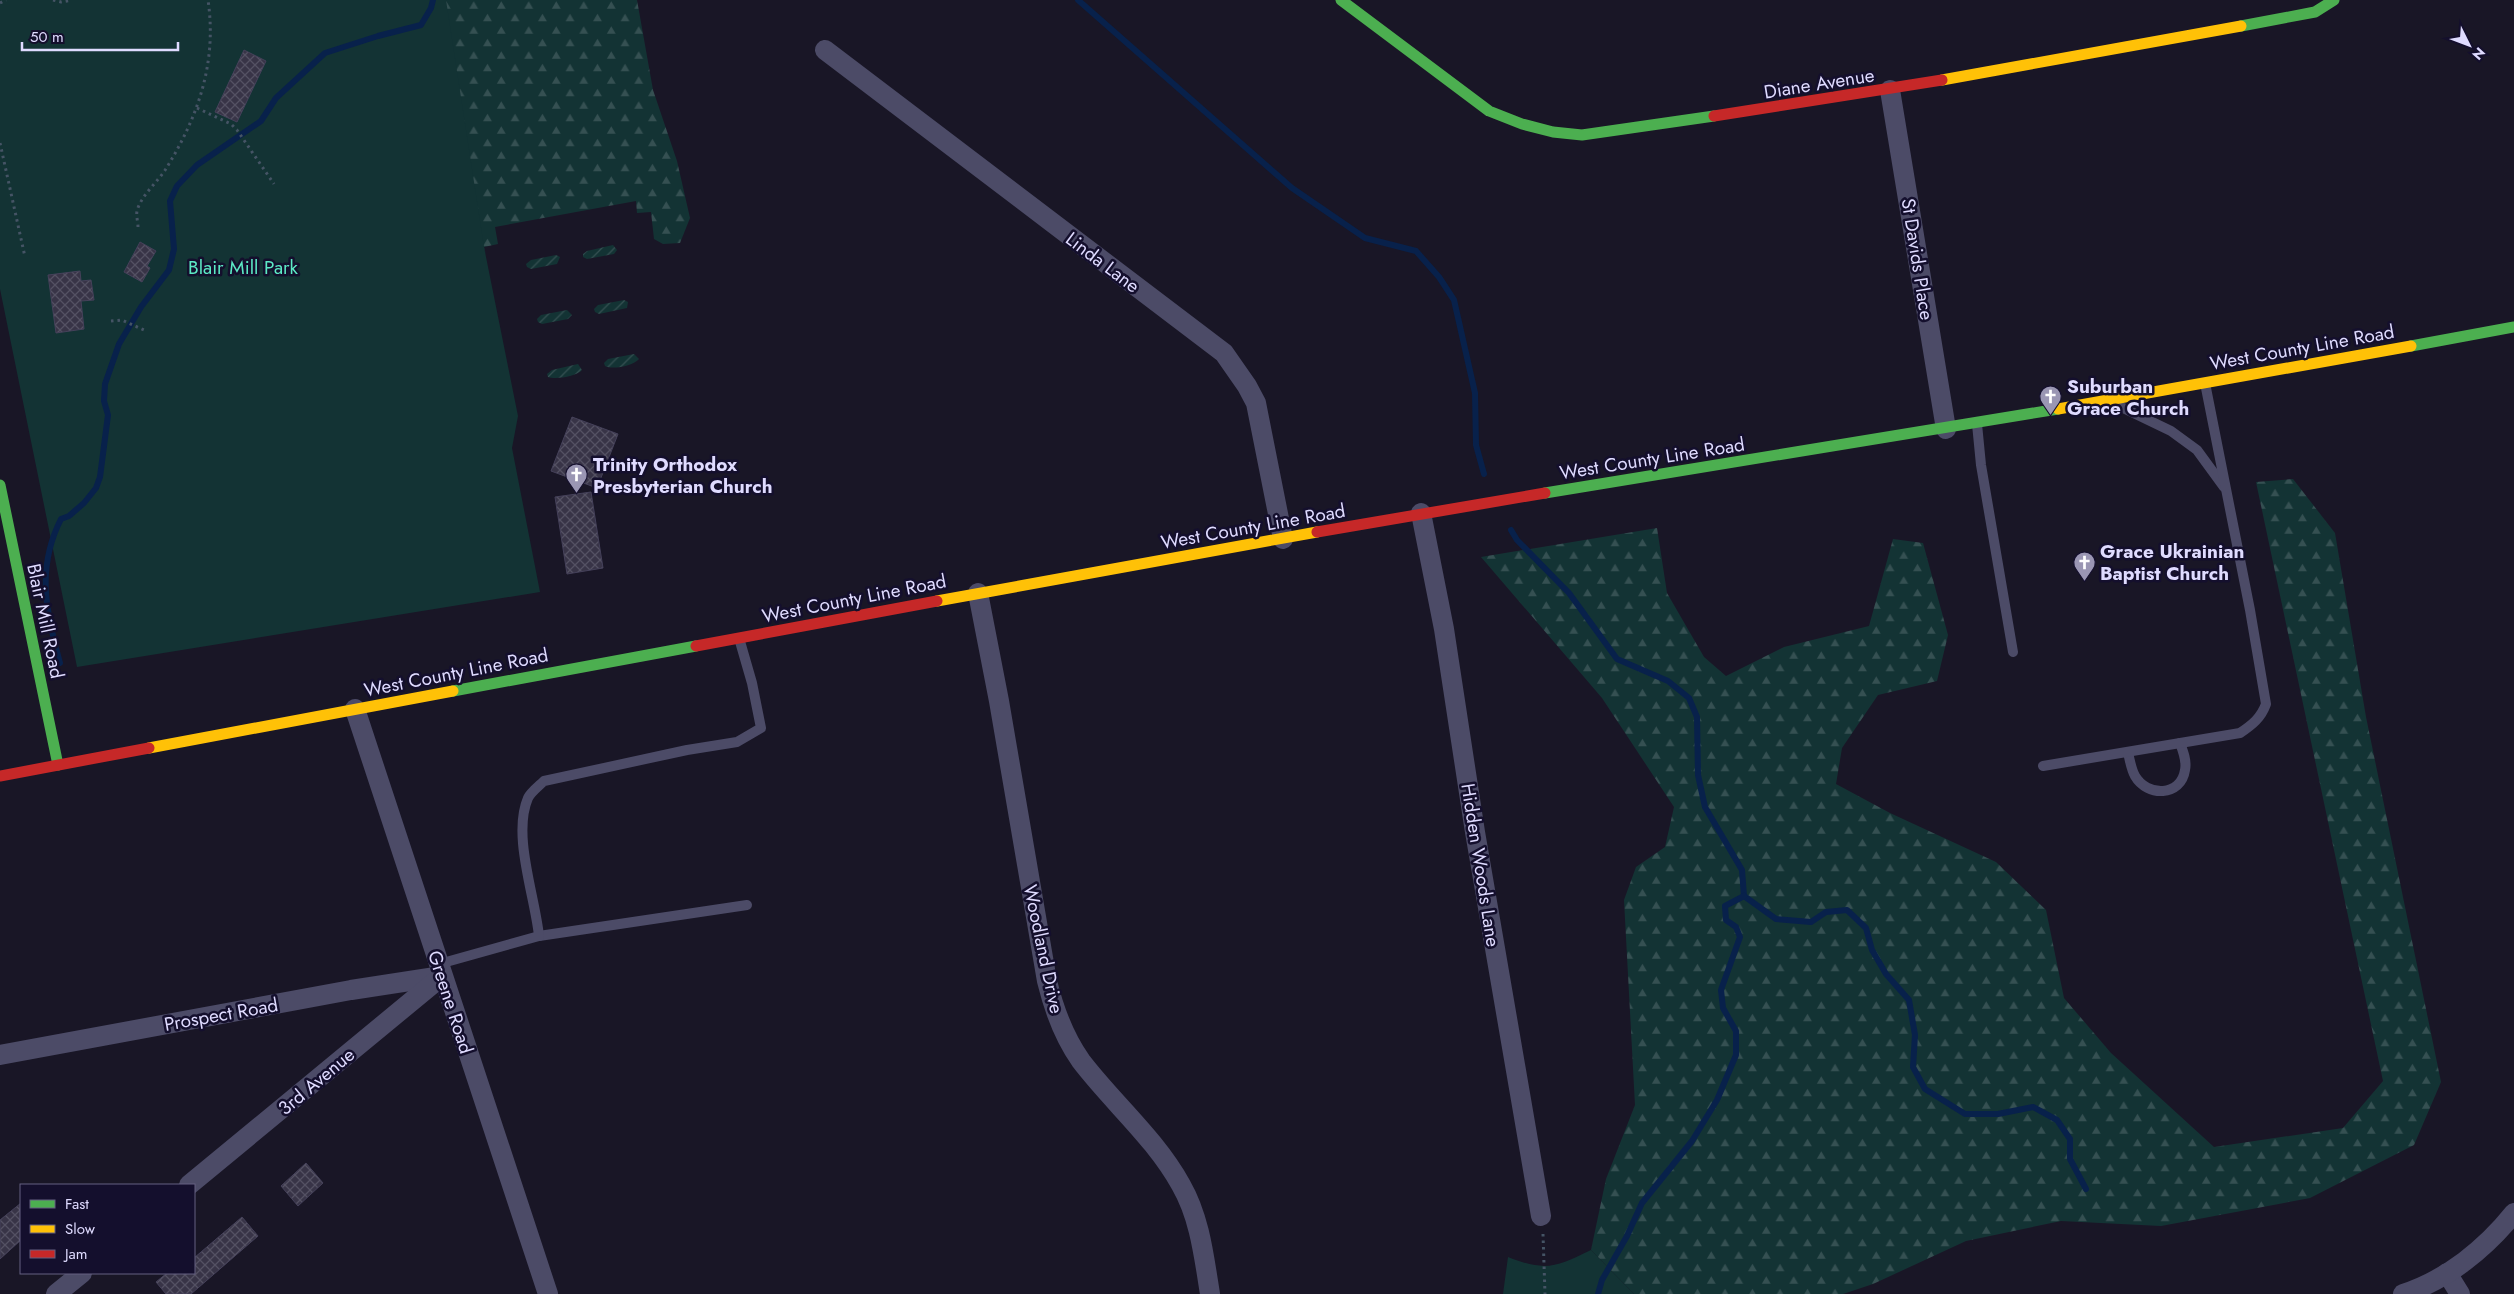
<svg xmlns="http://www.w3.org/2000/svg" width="2514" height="1294" font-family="Jost,sans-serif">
	<defs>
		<pattern id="forest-firs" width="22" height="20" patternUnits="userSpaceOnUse" patternTransform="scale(1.25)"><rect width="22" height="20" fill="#133334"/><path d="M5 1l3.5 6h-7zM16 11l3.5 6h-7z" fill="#355052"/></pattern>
		<pattern id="garden-furrows" width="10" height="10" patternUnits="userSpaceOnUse" patternTransform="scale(1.25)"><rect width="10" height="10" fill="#133334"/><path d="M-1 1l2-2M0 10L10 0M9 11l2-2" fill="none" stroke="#355052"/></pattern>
		<pattern id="building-cross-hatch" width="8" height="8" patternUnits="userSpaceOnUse" patternTransform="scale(1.25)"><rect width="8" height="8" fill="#383447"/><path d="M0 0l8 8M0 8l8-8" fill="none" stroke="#545163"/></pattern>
	</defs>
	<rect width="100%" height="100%" fill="#191626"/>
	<g fill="url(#forest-firs)">
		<path d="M404,0H637L653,90L677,161L690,218L680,243L663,244L654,239L651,212L637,213L636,201L495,227L498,244L484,247L486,255Z"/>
		<path d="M2293,479L2335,533L2366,717L2441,1082L2414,1145L2310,1198L2161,1226L2061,1221L1966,1241L1873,1284L1843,1294H1634L1591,1250L1606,1179L1635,1105L1624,900L1636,867L1665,847L1674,807L1602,698L1481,557L1657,528L1667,593L1704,657L1726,676L1784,647L1869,626L1893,539L1923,543L1948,635L1937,681L1878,695L1842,748L1836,784L1890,813L1996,862L2046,910L2064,998L2111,1053L2214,1147L2343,1128L2383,1081L2256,482Z"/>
	</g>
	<g fill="#133334">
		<path d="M0,0H446L484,247L518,416L512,448L540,592L77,667L0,289Z"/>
		<path d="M1591,1250L1634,1294H1503L1508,1257C1546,1272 1556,1267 1591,1250Z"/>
	</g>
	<g fill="url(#garden-furrows)">
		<path d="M613,245L617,250L614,254L587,259L583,257V254L587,251Z"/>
		<path d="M556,255L560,257L557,264L531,269L527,267L526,264L531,260Z"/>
		<path d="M624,300L628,302L627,308L599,314L595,312L594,309L598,305Z"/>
		<path d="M567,310L572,315L568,319L542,324L538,322L537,319L541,315Z"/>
		<path d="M634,354L639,359C633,366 612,370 605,366L604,363L608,359Z"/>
		<path d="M578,364L582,370C577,376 556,380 548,377L547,374L552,370Z"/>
	</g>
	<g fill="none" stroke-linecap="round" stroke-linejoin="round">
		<g stroke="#08214b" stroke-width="6">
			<path d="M1078,0L1292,188L1365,238L1416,251L1439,277L1454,300L1475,393L1476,445L1484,474"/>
			<path d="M1511,530L1517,540L1569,593L1617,659L1668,681L1689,698L1697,717L1698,775L1705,807L1742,870L1744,896L1776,919L1811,922L1826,912L1847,910L1866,928L1872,950L1886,974L1909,1000L1915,1035L1913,1067L1925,1089L1965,1114H1998L2033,1107L2057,1120L2070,1139V1159L2086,1189"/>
			<path d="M60,663C46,612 36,568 61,519L69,516L84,503L96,488L100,477L108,415L104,401L105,384L119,344L141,307L169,270L174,249L170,201L177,186L197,165L261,121L276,98L325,53L378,36L421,25L431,8L433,0"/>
			<path d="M1598,1294L1602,1280L1627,1236L1642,1203L1692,1141L1717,1100L1736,1055V1031L1723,1008L1721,990L1740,937L1736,927L1726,920L1725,906L1744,896"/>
		</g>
	</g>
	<g fill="url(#building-cross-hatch)" stroke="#45415a">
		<path d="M244,50L266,61L237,122L215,112Z"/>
		<path d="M140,242L156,251L147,266L150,268L142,282L124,272Z"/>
		<path d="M80,271L81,281L91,280L94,300L81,301L84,329L56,333L48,275Z"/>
		<path d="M572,417L618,434L597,488L551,471Z"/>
		<path d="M591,492L603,568L567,574L555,497Z"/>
		<path d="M306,1163L323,1183L298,1206L281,1186Z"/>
		<path d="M21,1203V1240L0,1259V1220Z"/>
		<path d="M242,1217L258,1236L191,1294H166L156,1282L167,1273H194V1258Z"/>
	</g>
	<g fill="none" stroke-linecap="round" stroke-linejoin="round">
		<g stroke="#455465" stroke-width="3" stroke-dasharray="2.5 4" stroke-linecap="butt">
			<path d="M53,0L61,2L72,0"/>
			<path d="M0,3L6,0"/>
			<path d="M197,108L231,124L237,130L274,184"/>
			<path d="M0,143L25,257"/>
			<path d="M138,227C138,222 136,216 137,211C141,195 159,181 167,167C199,115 217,61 208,0"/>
			<path d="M111,321L122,320L146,331"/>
			<path d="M1543,1234L1545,1294"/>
		</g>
		<g stroke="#4c4b67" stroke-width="10">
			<path d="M2117,405L2171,431L2197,450L2224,487"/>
			<path d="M1977,424L1981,465L2013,652"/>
			<path d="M2128,753C2130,760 2131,769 2135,776C2147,797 2181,797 2185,770C2187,761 2183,751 2180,743"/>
			<path d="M2043,766L2240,733C2252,725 2261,718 2266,704L2250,610L2205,383"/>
			<path d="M539,936L747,905"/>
			<path d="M439,964L539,936C535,896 512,835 528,798C531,792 539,786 544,781L687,750L737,742L761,728L752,683L739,638"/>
		</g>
		<g stroke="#4c4b67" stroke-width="20">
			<path d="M825,50L1224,353L1247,386L1256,403L1283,539"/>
			<path d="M1890,90L1946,429"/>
			<path d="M1421,513L1444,629L1475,832L1541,1216"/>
			<path d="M978,593L999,701L1047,981C1054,1010 1064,1037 1081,1061C1113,1103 1155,1138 1181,1185C1200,1218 1204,1257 1210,1294"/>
			<path d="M355,709L548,1294"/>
			<path d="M0,1055L351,990L442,976"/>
			<path d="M189,1185L441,977"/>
			<path d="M2447,1273L2460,1294"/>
			<path d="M56,1294L82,1273"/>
			<path d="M2403,1294C2447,1280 2486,1248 2514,1213"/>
		</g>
		<g stroke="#4caf50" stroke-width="11">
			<path d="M1341,0L1489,111L1522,124L1553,132L1582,135L1714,116"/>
			<path d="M2241,26L2315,12L2334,0"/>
			<path d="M2411,346L2514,327"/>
			<path d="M0,485L58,765"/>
			<path d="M1545,493L2058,409"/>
			<path d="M453,691L696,646"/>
		</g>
		<g stroke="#ffc107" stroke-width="11">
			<path d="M1942,80L2241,26"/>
			<path d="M2058,409L2411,346"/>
			<path d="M937,601L1317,532"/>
			<path d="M149,748L453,691"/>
		</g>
		<g stroke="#c62828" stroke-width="11">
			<path d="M1714,116L1942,80"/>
			<path d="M1317,532L1545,493"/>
			<path d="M696,646L937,601"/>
			<path d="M0,776L149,748"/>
		</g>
	</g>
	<defs>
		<symbol id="church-pin" viewBox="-11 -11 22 30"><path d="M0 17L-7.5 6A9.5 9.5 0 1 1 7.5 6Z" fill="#9a96b3" stroke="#140f2d"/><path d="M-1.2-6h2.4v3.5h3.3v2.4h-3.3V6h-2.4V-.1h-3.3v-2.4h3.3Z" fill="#fff"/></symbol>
	</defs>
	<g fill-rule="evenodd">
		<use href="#church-pin" x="2038" y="384" width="25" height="34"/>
		<use href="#church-pin" x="564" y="462" width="25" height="34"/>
		<use href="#church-pin" x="2072" y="550" width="25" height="34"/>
	</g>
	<g text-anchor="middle" stroke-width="5" stroke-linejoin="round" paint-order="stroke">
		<g font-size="19" fill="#dfdbff" stroke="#140f2d">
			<text transform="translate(1819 83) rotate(-9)" y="7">Diane Avenue</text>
			<text transform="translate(1918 259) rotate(81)" y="7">St Davids Place</text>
			<text transform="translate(1103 262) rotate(37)" y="7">Linda Lane</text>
			<text transform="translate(2302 347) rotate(-10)" y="7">West County Line Road</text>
			<text transform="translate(1652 458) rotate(-9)" y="7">West County Line Road</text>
			<text transform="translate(1253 526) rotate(-10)" y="7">West County Line Road</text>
			<text transform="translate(854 598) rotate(-11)" y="7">West County Line Road</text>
			<text transform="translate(46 621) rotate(78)" y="7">Blair Mill Road</text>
			<text transform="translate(456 672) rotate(-11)" y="7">West County Line Road</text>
			<text transform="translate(1481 865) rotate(81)" y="7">Hidden Woods Lane</text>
			<text transform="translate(1044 949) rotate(78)" y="7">Woodland Drive</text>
			<text transform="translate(451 1002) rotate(72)" y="7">Greene Road</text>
			<text transform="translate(221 1014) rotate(-10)" y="7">Prospect Road</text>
			<text transform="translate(316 1081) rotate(-40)" y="7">3rd Avenue</text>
		</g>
		<g font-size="19" fill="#5ceac5" stroke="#140f2d">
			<text x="243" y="274">Blair Mill Park</text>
		</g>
		<g font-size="19" font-weight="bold" fill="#dfdbff" stroke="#140f2d" text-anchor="start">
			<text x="2067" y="393">Suburban<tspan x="2067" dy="22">Grace Church</tspan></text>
			<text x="593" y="471">Trinity Orthodox<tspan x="593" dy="22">Presbyterian Church</tspan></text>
			<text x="2100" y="558">Grace Ukrainian<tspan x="2100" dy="22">Baptist Church</tspan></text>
		</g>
	</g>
	<rect x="20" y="1184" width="175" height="90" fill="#140f2d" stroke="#656181"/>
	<rect x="30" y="1200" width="25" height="8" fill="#4caf50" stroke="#656181"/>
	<text x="65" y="1209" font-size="15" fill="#dfdbff">Fast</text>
	<rect x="30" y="1225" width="25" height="8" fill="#ffc107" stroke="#656181"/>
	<text x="65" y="1234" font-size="15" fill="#dfdbff">Slow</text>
	<rect x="30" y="1250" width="25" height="8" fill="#c62828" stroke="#656181"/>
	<text x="65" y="1259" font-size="15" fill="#dfdbff">Jam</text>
	<g transform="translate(2469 45) rotate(132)" stroke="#140f2d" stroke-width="4" paint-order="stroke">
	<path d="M0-4L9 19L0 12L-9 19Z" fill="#dfdbff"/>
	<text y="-8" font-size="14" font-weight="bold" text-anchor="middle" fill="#dfdbff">N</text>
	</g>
	<path d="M22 42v8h156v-8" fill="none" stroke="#dfdbff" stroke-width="2.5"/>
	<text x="30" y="42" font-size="15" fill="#dfdbff" stroke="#140f2d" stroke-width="4" paint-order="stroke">50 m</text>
</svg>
